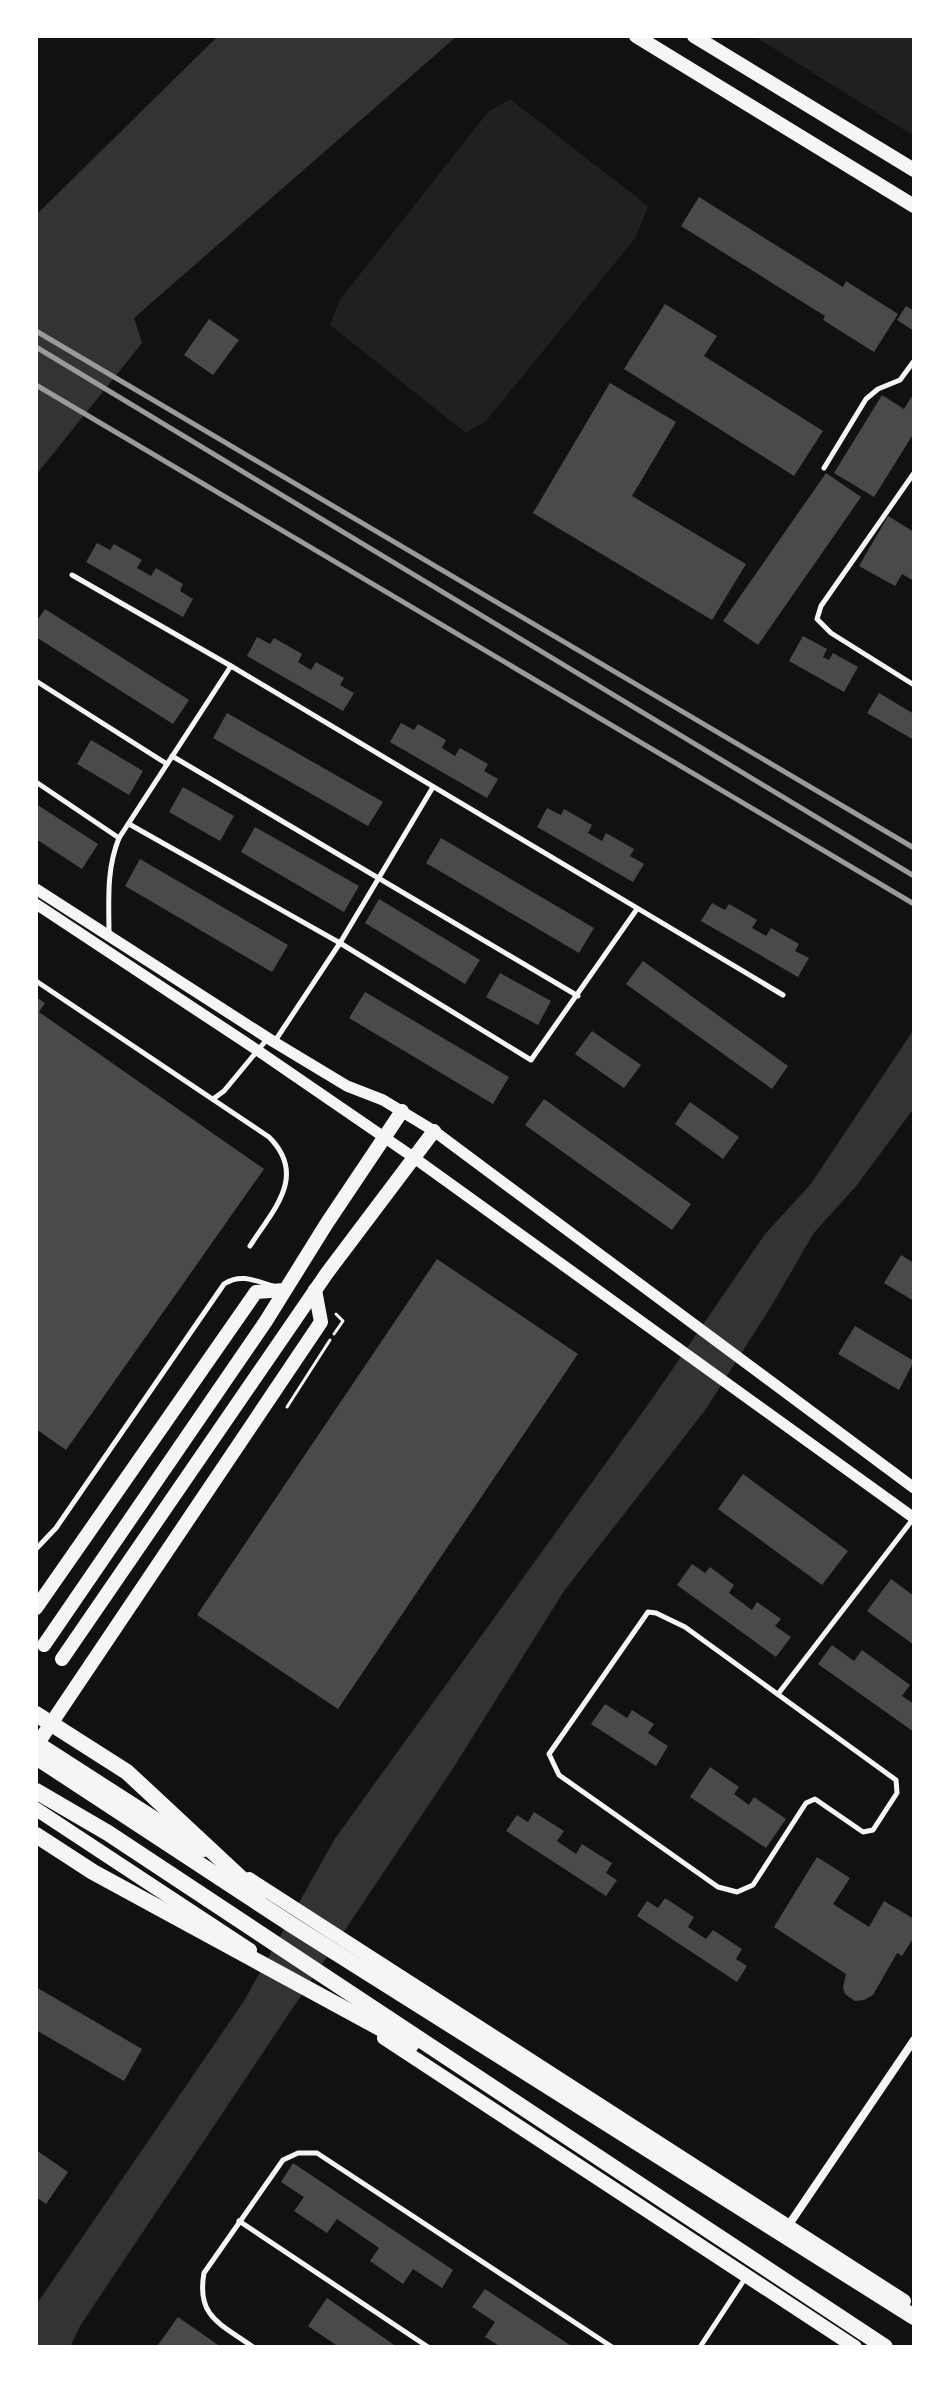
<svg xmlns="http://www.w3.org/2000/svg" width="950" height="2383" font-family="Mulish,sans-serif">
	<rect width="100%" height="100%" fill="#111"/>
	<g fill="#202020">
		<path d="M754,36H914V136Z"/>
		<path d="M510,99L648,206L636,237L486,421L466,433L330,325L339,301L488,112Z"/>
	</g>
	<g fill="#333">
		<path d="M218,36H457L134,318L142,343L36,475V215Z"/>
		<path d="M914,1029V1108L857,1185L813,1234L772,1305L706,1409L564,1591L452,1770L80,2326L70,2347H36V2305L244,2001L334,1840L652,1399L765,1234L810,1185Z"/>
	</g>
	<g fill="#4a4a4a">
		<path d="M699,197L843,287L846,281L898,314L874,352L823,320L825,316L681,226Z"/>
		<path d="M665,304L717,336L704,356L823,431L794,476L624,369Z"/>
		<path d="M906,306L914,311V331L897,320Z"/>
		<path d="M209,319L239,340L213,375L184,355Z"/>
		<path d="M610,383L676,422L632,496L746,564L712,620L533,513Z"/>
		<path d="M914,393V433L874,497L834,473L882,395L904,409Z"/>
		<path d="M826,473L861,497L758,645L723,621Z"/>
		<path d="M888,516L914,532V581L902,574L895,586L859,566Z"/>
		<path d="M97,543L110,550L114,544L142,560L137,568L151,576L156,568L183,584L180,591L193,599L183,617L86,562Z"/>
		<path d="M45,609L189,700L173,724L36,637V622Z"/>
		<path d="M803,636L827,649L823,657L829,660L833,653L858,667L844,692L789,661Z"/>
		<path d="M257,637L270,644L274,638L302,654L298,662L311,670L316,662L344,678L340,685L354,693L343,711L247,656Z"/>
		<path d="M879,693L914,714V740L867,713Z"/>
		<path d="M227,713L383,802L368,826L213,738Z"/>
		<path d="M401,723L414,730L418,724L446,740L442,748L455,756L460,748L488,764L484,771L498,779L487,798L390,742Z"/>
		<path d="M91,740L143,771L129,795L77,764Z"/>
		<path d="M183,787L234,816L220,841L169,812Z"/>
		<path d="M36,804L98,844L82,869L36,839Z"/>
		<path d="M547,808L561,815L564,809L592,825L588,833L602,841L606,833L634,849L630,856L644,864L633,882L537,827Z"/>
		<path d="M255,827L359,886L344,912L241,852Z"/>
		<path d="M441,838L594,928L579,953L426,863Z"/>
		<path d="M140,859L288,945L272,972L125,886Z"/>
		<path d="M379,899L480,960L465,984L365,923Z"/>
		<path d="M712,903L725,910L729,904L757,920L752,928L766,936L771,928L799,944L795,951L809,958L798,977L701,921Z"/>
		<path d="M643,961L788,1066L772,1089L626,984Z"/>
		<path d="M500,973L551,1001L538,1025L486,997Z"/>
		<path d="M365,992L509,1077L493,1104L349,1018Z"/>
		<path d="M36,997L45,1003L39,1012L264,1169L66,1450L36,1429Z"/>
		<path d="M592,1031L641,1065L624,1088L575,1054Z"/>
		<path d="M544,1099L691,1204L672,1230L525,1125Z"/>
		<path d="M690,1102L739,1137L723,1159L675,1124Z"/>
		<path d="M901,1255L914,1263V1301L884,1283Z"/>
		<path d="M437,1259L578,1354L338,1709L197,1615Z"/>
		<path d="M855,1326L914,1361L899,1390L838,1354Z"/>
		<path d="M743,1474L848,1551L822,1585L718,1509Z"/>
		<path d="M692,1564L705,1573L710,1567L734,1585L729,1593L752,1610L757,1602L781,1619L775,1626L791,1637L776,1657L677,1585Z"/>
		<path d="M891,1579L914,1596V1645L867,1611Z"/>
		<path d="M832,1645L854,1661L862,1650L910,1685L902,1696L914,1704V1732L818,1664Z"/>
		<path d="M605,1704L627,1718L632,1710L654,1724L648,1733L668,1746L656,1766L591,1724Z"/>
		<path d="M710,1767L739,1787L734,1794L749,1805L754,1797L786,1819L766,1848L690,1797Z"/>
		<path d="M534,1812L564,1831L557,1841L576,1854L582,1844L612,1863L606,1873L617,1880L606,1896L506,1831L517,1815L528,1822Z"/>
		<path d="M817,1857L850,1878L833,1904L869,1927L884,1901L914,1919V1937L902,1956L897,1953L873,1995L864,2000L855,2001L845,1994L843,1987L846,1974L774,1927Z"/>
		<path d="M665,1898L694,1917L688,1927L706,1939L713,1930L742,1949L736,1959L747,1966L737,1982L637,1916L647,1901L658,1908Z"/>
		<path d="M36,1987L142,2049L124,2081L36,2030Z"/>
		<path d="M36,2150L68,2172L46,2204L36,2197Z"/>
		<path d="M293,2163L453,2270L442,2288L413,2269L403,2284L370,2261L379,2248L337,2219L327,2233L294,2211L304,2197L281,2182Z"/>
		<path d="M485,2289L573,2347H531L528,2345L526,2347H501L485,2337L495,2322L472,2307Z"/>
		<path d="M327,2298L397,2347H339L308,2326Z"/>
		<path d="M178,2317L221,2347L158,2345Z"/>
	</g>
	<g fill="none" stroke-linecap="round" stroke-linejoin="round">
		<g stroke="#f5f5f5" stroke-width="3">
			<path d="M334,1334L343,1321L336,1314"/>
			<path d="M287,1407L330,1340"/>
		</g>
		<g stroke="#f5f5f5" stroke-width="5">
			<path d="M824,468L866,399L878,389L900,380L914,361"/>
			<path d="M914,473L821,606L817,619L831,633L914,685"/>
			<path d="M72,575L231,666L783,995"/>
			<path d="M36,681L167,764"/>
			<path d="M172,756L578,996"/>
			<path d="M36,782L119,838"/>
			<path d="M129,824L340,943L531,1060L637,909"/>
			<path d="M109,935C109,901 106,870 119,838L231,666"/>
			<path d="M36,981L269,1137C308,1176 273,1210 250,1246"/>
			<path d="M275,1041L340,943L433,787"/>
			<path d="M213,1099L224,1091L268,1038"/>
			<path d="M36,1549L56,1528L224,1284C241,1273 256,1281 273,1286"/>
			<path d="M648,1612L656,1613L685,1627L896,1780L897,1793L873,1830L863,1832L815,1799L806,1803L753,1885L737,1892L718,1887L559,1775L549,1754Z"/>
			<path d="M778,1694L913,1519"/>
			<path d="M239,2221L428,2347"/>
			<path d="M253,2347C221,2324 196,2317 204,2273L283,2160L298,2153H317L612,2347"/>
			<path d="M700,2347L746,2277"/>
		</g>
		<path stroke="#f5f5f5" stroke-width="8" d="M788,2226L914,2040"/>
		<g stroke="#f5f5f5" stroke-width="11">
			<path d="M36,889L274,1042L347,1086L383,1100L434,1131L914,1488"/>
			<path d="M36,904L257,1050L413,1157L914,1518"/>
		</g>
		<g stroke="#f5f5f5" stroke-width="14">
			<path d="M636,36L914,206"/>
			<path d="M694,36L914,170"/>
			<path d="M36,1608L256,1292L285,1290"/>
			<path d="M44,1645L266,1321L327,1223L402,1111"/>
			<path d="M62,1659L327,1273L434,1131"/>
			<path d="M38,1743L321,1322L315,1290"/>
		</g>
		<g stroke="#f5f5f5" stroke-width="14">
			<path d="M36,1742L204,1850"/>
			<path d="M36,1809L250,1950"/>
			<path d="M249,1879L904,2301"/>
			<path d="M384,2038L855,2347"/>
		</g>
		<g stroke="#f5f5f5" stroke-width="16">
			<path d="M36,1714L127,1772L258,1894"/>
			<path d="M36,1757L292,1925L914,2317"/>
			<path d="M36,1791L108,1833L885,2347"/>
			<path d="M36,1835L93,1872L411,2045"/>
		</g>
		<g stroke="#9a9a9a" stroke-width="5">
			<path d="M36,331L914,848"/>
			<path d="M36,347L914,876"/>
			<path d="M36,385L914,904"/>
		</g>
	</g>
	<rect width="950" height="2383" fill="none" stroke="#ffffff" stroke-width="76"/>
</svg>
